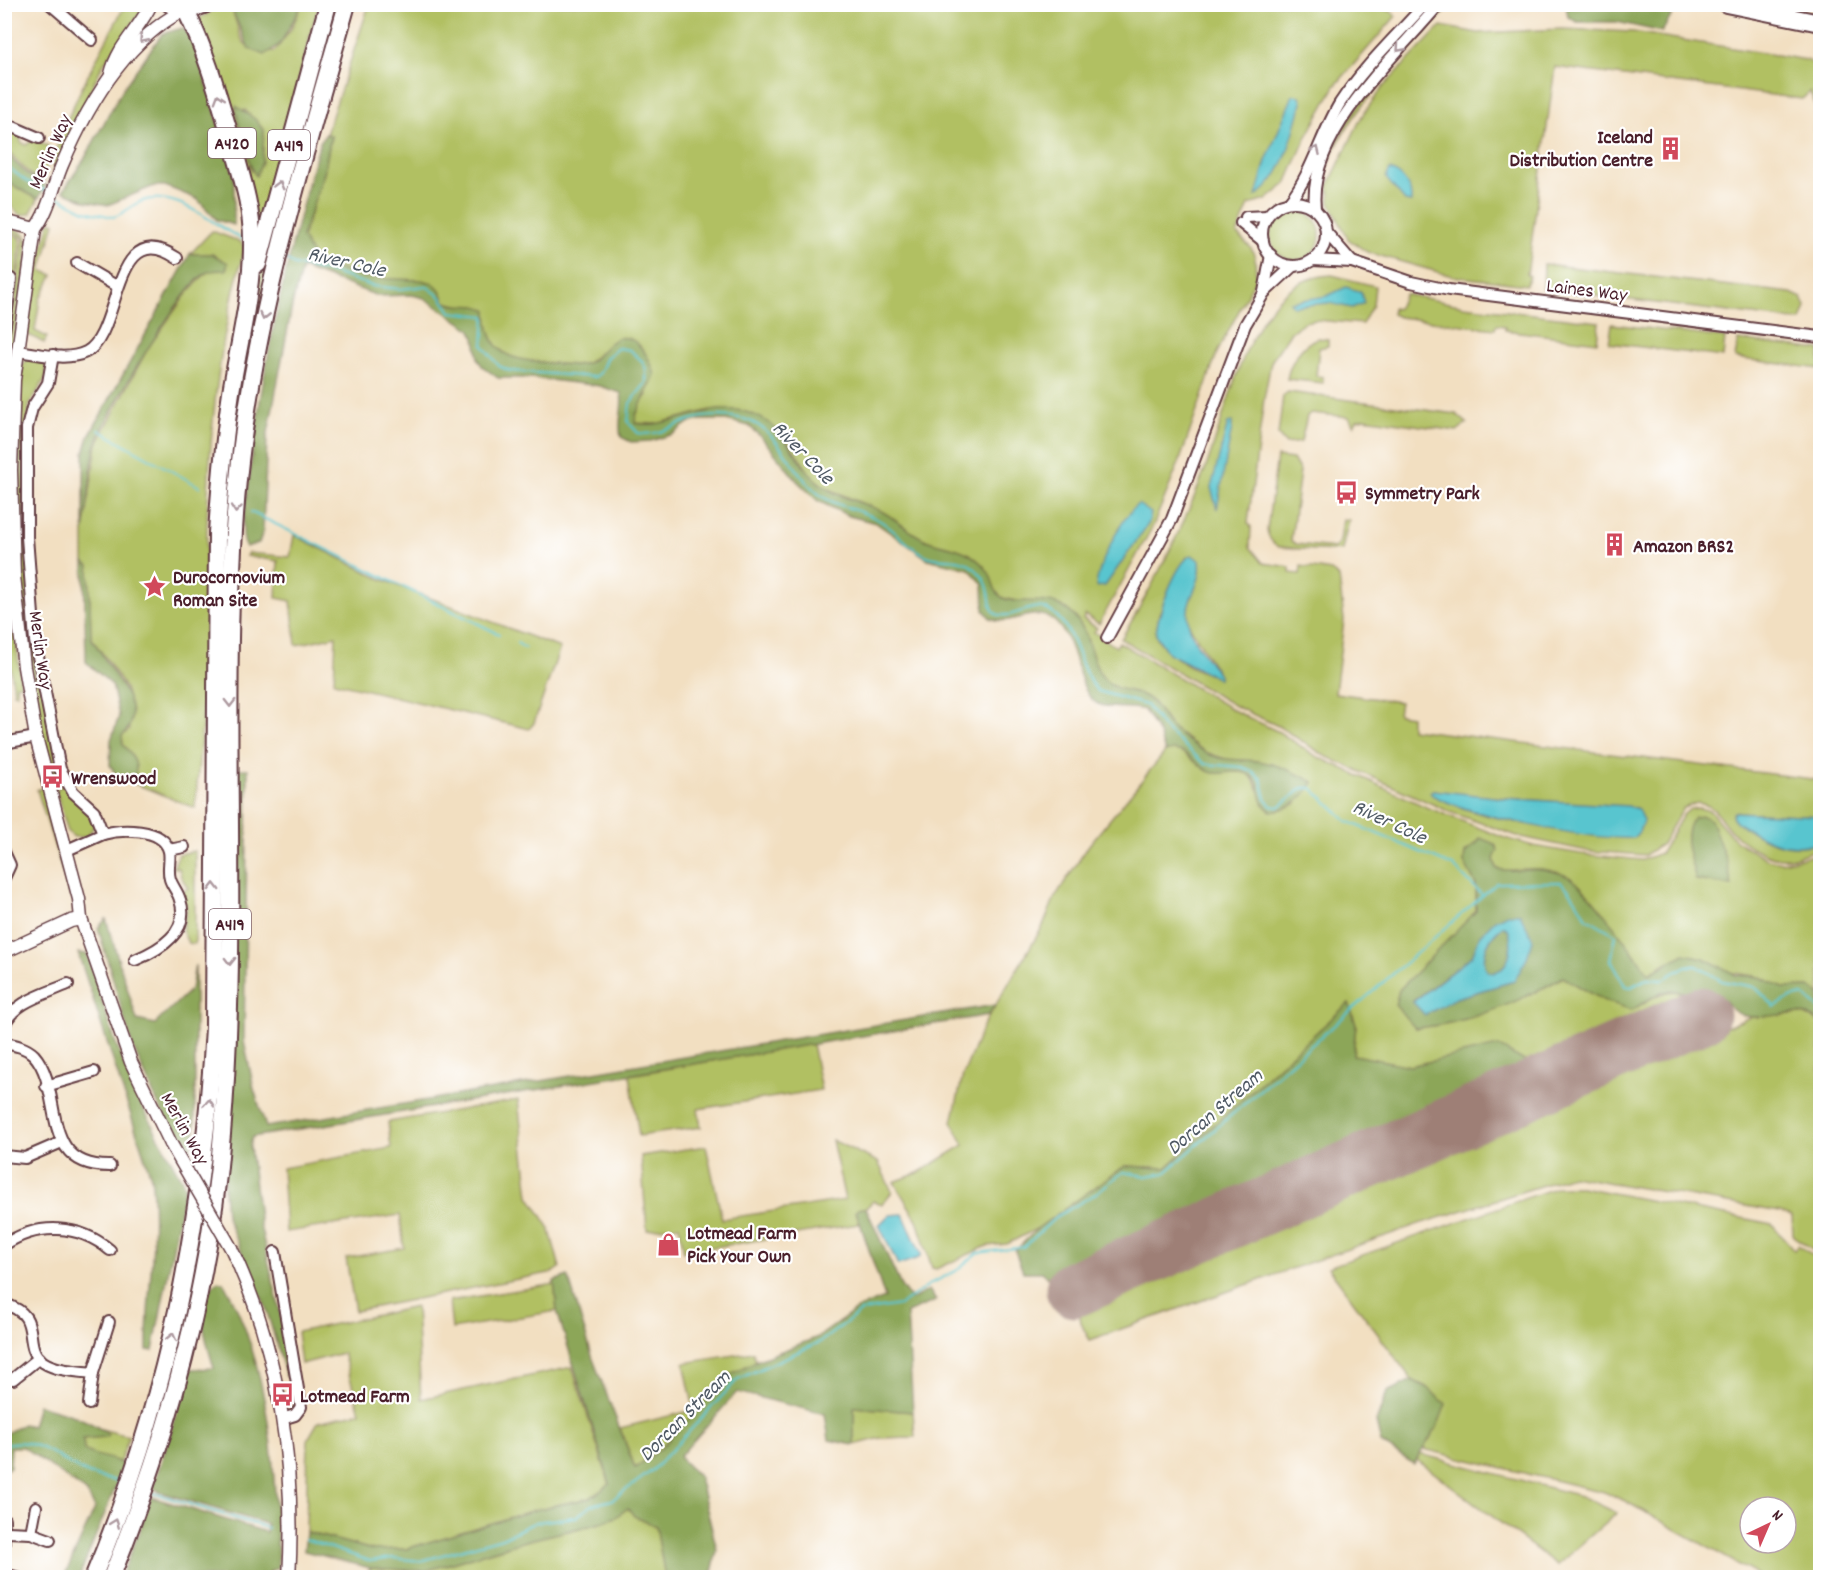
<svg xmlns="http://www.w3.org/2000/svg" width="1825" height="1582" font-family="Dekko,sans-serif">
	<rect width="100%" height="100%" fill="#fff"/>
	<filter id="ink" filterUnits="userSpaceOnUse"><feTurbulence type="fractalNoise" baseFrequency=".0167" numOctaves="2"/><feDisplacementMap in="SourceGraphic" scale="12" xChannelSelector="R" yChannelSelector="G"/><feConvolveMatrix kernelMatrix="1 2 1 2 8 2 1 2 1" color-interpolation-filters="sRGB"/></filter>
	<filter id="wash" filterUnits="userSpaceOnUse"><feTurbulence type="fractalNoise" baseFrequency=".008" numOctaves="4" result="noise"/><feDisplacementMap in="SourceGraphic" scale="24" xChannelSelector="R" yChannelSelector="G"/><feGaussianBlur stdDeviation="1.35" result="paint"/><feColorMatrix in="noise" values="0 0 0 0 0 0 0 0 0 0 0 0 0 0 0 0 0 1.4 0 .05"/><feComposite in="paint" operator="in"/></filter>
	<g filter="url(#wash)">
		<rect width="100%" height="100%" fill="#f2dfc1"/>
		<g fill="#b1c062" stroke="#7e7046" stroke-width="1.5" fill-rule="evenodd">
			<path d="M1362,4L1391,11L1396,16L1335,86L1305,140L1286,184L1266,200L1249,205L1237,234L1251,248L1255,257L1256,278L1217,353L1179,463L1153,526L1099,624L1085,615L1083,619L1097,628L1094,632L1116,647L1119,642L1233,710L1279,732L1316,756L1424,806L1502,837L1533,846L1581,854L1642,860L1661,853L1683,815L1690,809L1699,808L1710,811L1736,841L1767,859L1781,862L1820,854V995L1810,987L1783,988L1760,977L1667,962L1649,974L1582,890L1523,869L1511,873L1497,869L1494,859L1477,843L1465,853L1464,862L1476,885V911L1461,929L1415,1028C1466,1024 1518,1003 1563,977L1603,1000L1632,1010C1666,989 1667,988 1707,996L1535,1067L1498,1047L1410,1066L1353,1055L1356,1025L1349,1003L1166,1168L1125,1166L1038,1228L1007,1244L987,1246L936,1269L932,1268L917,1220L894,1182L918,1173L964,1145L952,1122L963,1075L983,1026L1043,926L1055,897L1089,845L1165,752L1171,749C1186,751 1192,761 1204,768C1218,775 1235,769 1250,774L1259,790L1279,810L1295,804L1313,782L1269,764L1228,760L1205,752L1171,727L1154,703L1144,696L1117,689L1105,681L1096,668L1086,634L1017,601L1003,598L996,592L988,572L970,554L927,541L897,524L884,513L827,488L813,478L785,437L710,410L656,424L634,423L640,404L647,395L617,339L587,363L574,365L521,361L510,357L496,346L487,327L462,306L445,302L441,292L369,278L316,262L302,238L324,173L331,136L326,134L369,5Z"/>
			<path d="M125,5H146L102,66L53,171C49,142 109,36 125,5Z"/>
			<path d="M217,5H230C243,33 235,55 275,51L291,29L302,5H319C296,77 286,153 258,225L196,20L211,12ZM245,110L264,130L262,162L251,171L247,145L237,124Z"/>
			<path d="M1445,5H1450C1413,50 1321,133 1323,195L1319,194C1333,115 1397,62 1445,5Z"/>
			<path d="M1441,26L1478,33L1562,29L1633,32L1807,60L1820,69V130L1819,128L1814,131L1816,106L1810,92L1802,99L1555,67L1527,275L1530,276L1526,285L1452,276L1367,252L1348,239L1330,203L1329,184L1362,116L1383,87Z"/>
			<path d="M5,126L20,134L21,142L26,145L34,139L50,147L44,181C26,177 20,159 5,151Z"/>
			<path d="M5,181L38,199L30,214L20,215L5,200Z"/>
			<circle cx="1295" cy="235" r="25"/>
			<path d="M50,221L55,223L41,270L53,275L40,299L35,331L47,337L44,343L25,333L29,300Z"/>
			<path d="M14,228L25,234L28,242L9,383H5L6,351L24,237L13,232Z"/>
			<path d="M212,231L241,242L245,248C206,380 205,519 206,656L202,669L206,680L195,808L133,783C138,766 136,758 123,745L122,736L129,730C128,718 130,702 126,691C124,684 97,644 91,639L89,566L84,562V531L97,444L148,348L185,296L207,272L212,254H190Z"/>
			<path d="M7,232L21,238L17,270L13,277L9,275Z"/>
			<path d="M264,258L271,262L219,620C226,498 234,376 264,258Z"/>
			<path d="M1544,264L1791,293L1802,298L1806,307L1801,321L1543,289Z"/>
			<path d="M1332,275L1375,286L1373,305L1362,324L1315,320L1304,322L1290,333L1276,354L1271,362L1264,399L1248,523L1251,527L1250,547L1263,563L1290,567V573L1300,574L1301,566L1331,571L1339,577L1344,620L1335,693L1400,702L1398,714L1411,716V729L1820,780V816L1734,812L1732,816C1759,840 1785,852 1820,843V849C1807,852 1793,860 1780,858C1763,856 1743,843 1731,831C1719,819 1717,805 1697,803L1683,808L1662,844L1645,855L1587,851L1517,836L1450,812L1325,756L1278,726L1235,706L1121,639C1153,586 1181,532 1203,475C1224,421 1238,346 1276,302C1291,285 1309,276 1332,275ZM1187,557L1200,571L1187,610L1186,620L1219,675C1201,676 1163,653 1156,635L1159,614ZM1433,790L1455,794L1636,808L1630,838C1592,834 1453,819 1433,790Z"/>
			<path d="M1405,294L1464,306L1599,322L1597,342L1505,330V326L1496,325L1495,329L1399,317L1392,314L1393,308L1397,309Z"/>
			<path d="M1612,324L1725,338L1723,357L1609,343Z"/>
			<path d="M1317,338L1328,339V346L1319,348L1316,376L1323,377V383L1287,379C1290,362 1301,345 1317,338Z"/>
			<path d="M1738,340L1820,350V369L1735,358Z"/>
			<path d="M29,357L40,358L46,366V377L29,406L23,529L60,779L54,781C39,741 33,698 28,656C16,558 16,466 20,369Z"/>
			<path d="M1288,392L1456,414L1467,423L1457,431L1364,418L1357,420L1354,426L1349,417L1311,413L1307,416L1301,442L1286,444L1278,435L1283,396Z"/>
			<path d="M1277,457L1293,459L1300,471L1291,541L1296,544L1335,548L1340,541L1343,519L1349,520L1342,550C1336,552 1281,548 1277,546C1271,542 1268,536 1267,530Z"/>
			<path d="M4,527L21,684L16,685L17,693H14L5,628Z"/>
			<path d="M294,535L381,579L560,648L534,723L529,729L334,682L336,636L296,645L291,601L276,598L278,561L246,556L248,553L290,557Z"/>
			<path d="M62,784L91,816L95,825L87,837H74L68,832L56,791Z"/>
			<path d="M41,788L45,790L71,899L37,790Z"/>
			<path d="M195,851V944L188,943L182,930L187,909L181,892L188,888L181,877L179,868H173L179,854Z"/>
			<path d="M1713,1001L1721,1009L1723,1021L1717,1026L1074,1299L1061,1294C1058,1284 1062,1281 1071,1276Z"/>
			<path d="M1800,1013L1820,1022V1254L1793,1236L1792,1216L1780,1212L1572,1176L1419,1224L1090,1340C1080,1324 1076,1316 1086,1299L1748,1018C1765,1014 1782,1016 1800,1013Z"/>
			<path d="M812,1044L821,1090L698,1109L701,1127L639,1136L630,1075Z"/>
			<path d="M518,1100L529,1196L549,1227L560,1268L554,1272L355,1311L346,1258L404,1248L400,1215L286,1232L282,1168L391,1148L388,1122Z"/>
			<path d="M832,1140L878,1162L892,1192L882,1204L873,1201L866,1208L856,1211L859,1224L684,1252L679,1225L647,1230L641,1156L706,1146L722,1219L845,1200Z"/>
			<path d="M1558,1187H1581L1772,1224L1794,1250L1798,1245L1820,1260V1577H1761L1625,1501L1604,1492L1423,1449L1438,1425L1426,1387L1412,1380L1328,1267ZM1750,1507H1786V1543H1750Z"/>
			<path d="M555,1284L557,1311L452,1329L449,1301Z"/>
			<path d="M416,1307L421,1399L572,1367L610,1485L590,1498L538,1509L406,1549L373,1550L306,1532L308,1439L318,1422L360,1412L343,1353L301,1364L297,1332Z"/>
			<path d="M753,1352L756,1361L731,1374L659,1450L635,1468L620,1428L694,1410L684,1363Z"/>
			<path d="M854,1407L913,1412L915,1437L881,1438L854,1445Z"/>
			<path d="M101,1429L129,1436L120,1462L95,1457L84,1450L83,1439L108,1434Z"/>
			<path d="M1420,1454L1581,1496L1617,1513L1557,1565L1417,1460Z"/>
			<path d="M628,1507L634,1516L656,1526L665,1577L365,1578L370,1568L425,1571L529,1540L597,1524L616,1517Z"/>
		</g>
		<g fill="#8ca658" stroke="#6b6242" stroke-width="1.5" fill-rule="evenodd">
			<path d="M230,5H302L280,44L265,55L249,49Z"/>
			<path d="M1671,5L1677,6L1662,32L1617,22H1577L1568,17L1566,5Z"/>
			<path d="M182,28L193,38L234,175V225L217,220L197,199L165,186H154L108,205L86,201L63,191L83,161L124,87L162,34Z"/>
			<path d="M236,106L255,119L264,131L262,162L256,176C251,171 234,111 236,106Z"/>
			<path d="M326,134L331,136L324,173L302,237L316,262L369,278L421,280L433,283L441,292L445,302C459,309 475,302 487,310C488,358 511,359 550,363C562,364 575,367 587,363C598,359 602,348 611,342C634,326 650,358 655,375L636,415L635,423C666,431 705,401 746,412C792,425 792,466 826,488C843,499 863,502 881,511C897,519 909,533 926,540C940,546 956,546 969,554C976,558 985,566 989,573C994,582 994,595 1005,599C1024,605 1045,596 1063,607C1094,626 1086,659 1105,680C1115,691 1129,689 1142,695C1158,702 1161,717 1172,728C1182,737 1194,745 1205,752C1222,762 1240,759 1258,761C1277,764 1297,773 1313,782C1305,798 1291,809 1271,811C1256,803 1264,784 1251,776C1238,766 1223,777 1210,772C1194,765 1185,744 1165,752L1159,734L1144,710C1130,706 1113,710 1098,704C1076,694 1079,641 1053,620C1032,605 1010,628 990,618L984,610L983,584L969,569L928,559L876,523L849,516L818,501L797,481L763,439L749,426L726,420H700L688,423L673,434L651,441L631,442L621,437C617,421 624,408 621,393L600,386L533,378H498L482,366L478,359L475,338L470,329L424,298L412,295L378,296L302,268L293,301L267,438L263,531L259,543L246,547C239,532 246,504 248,488C261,370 287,255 320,142Z"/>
			<path d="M5,152L28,175L46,185L38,199L5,181Z"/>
			<path d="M190,254H212L228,263L226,270C221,270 213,270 208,272C183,283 105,416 96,445C89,471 89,504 84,531V453L89,436Z"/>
			<path d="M84,562L89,566L91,639C99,647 102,656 109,666C122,687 145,713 122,736L123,745C136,758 139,766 133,783L117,777L110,765L111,740L119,716L112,685L86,662Z"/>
			<path d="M236,769H248L244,1041L254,1089L266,1127L995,1005L989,1015L252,1137L250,1147L260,1225L284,1328L291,1376H286L265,1305L226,1216L224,1191Z"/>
			<path d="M1703,816L1711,820L1727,863L1732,886L1696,880C1691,859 1679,835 1694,817Z"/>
			<path d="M1480,838L1495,844L1498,850L1494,859L1497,869C1514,873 1529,866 1547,870C1553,871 1563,874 1569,877C1591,891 1632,951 1649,974L1684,954L1704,958L1736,975L1760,977L1783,988L1810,987L1820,995V1022C1814,1019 1806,1013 1799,1013C1774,1013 1739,1028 1725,1000L1678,991L1661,992L1632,1010L1603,1000L1563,977C1518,1003 1466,1024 1415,1028L1395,1005L1399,990L1476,911V885L1464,862L1465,853L1477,843ZM1520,914L1514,981L1456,998L1413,1001L1472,956L1480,935Z"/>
			<path d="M106,919L137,1020L155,1024L191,989L195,965V1132L187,1160L158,1104L132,1045L98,928Z"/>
			<path d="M1503,926L1508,929C1513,943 1511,957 1502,969L1494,974L1487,971C1479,956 1490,934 1503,926Z"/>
			<path d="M78,953L87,954L115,1041L135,1093L185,1186L153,1351L147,1350C146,1292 159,1235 151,1177Z"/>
			<path d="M1349,1003L1356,1025L1353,1055L1410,1066L1498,1046L1535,1067L1271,1184L1049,1278L1042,1272H1023L1015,1251L1038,1228L1125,1166L1166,1168Z"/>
			<path d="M861,1208H866L901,1286L911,1300L929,1290L936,1301L907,1313L913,1412L854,1407V1445L829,1440L825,1414L737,1392L679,1457L699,1477L717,1550L711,1577H665L656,1526L634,1516L628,1508L616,1517L597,1524L529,1540L425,1571L370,1568L304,1551L306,1532L373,1550L406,1549L538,1509L590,1498L610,1484L557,1311L554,1281L568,1276L593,1359L635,1468L659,1450L731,1374L756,1361L818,1337L859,1308L885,1298L856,1211Z"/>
			<path d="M218,1281L224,1283C271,1365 276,1475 278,1568L270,1571V1577L120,1578L139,1533L151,1497L266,1532L267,1524L160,1492L153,1487L191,1369L214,1368C206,1341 192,1303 218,1281Z"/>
			<path d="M1412,1380L1426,1387L1446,1404L1438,1425L1414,1464L1381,1443L1376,1422L1387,1392Z"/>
			<path d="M38,1405C63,1412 87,1418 108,1434L106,1437L83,1439L84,1450C96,1458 117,1457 124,1466L79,1577H64L95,1508L86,1492L23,1447H11L10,1467L5,1471C8,1452 4,1451 5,1434L23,1424L32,1426Z"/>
		</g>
		<g fill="#58c5cf" stroke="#51727d" stroke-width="1.5" fill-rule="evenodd">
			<path d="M1293,95L1300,96L1302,102C1293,133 1285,178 1256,196L1266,161Z"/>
			<path d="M1390,170C1404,175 1412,188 1411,202L1405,201L1386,178Z"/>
			<path d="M1346,287L1361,292L1364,303L1352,308L1329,303L1293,306L1290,302L1327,296Z"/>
			<path d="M1232,422V427L1217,509L1211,488L1228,423Z"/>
			<path d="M1138,504L1151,513L1149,523L1105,586L1096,587C1098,565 1121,518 1138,504Z"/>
			<path d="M1192,555L1200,561C1202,575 1196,586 1191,598C1179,628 1202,651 1219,675V679L1168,653L1156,635C1156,618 1176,561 1192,555Z"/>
			<path d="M1433,790L1502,798L1628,806L1638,809L1643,821L1639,832L1633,838C1588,840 1471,816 1432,795L1430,792Z"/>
			<path d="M1734,812L1820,816V843C1786,852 1764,840 1735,821L1732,816Z"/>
			<path d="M1507,914H1520L1533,940L1526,960L1514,981L1456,998L1425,1015L1413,1002L1472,956L1480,935L1495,920ZM1503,926L1508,929C1513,943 1511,957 1502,969L1493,973L1487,971C1479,956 1490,934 1503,926Z"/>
			<path d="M903,1214L921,1254L919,1258L898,1265L879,1225L889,1215Z"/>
		</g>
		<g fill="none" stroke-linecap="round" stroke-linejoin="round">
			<g stroke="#58c5cf" stroke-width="2">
				<path d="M4,164L26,181L48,192"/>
				<path d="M56,196L85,211L113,217C125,214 131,205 142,201C179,189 214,227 245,240"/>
				<path d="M285,259L294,265L334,273L372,286L400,289L426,286L441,297L451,312L485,316L483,346L499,366L510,371L595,377L600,373L607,357L618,348L630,350L641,360L646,369V383L630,403L628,422L638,433C658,437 672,426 690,420C706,415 727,415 744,419C779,428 792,474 820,495C838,508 863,509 882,522C897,532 912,551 930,557C946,561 959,556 973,567C997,587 984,601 996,614C1014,620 1030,602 1046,609C1077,623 1076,669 1098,691L1146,705L1164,728L1205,764L1242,767L1252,771L1261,779L1266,799L1271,806L1279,807L1303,788H1312L1347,821L1453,866L1482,895"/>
				<path d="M99,430L200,487"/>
				<path d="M251,512L499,634"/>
				<path d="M517,643L525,648"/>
				<path d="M4,1445C32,1434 59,1459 82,1471C93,1477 105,1479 118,1481"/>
				<path d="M150,1492L268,1528"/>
				<path d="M305,1539L370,1561L393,1558L421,1561L502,1538L536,1522L576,1517L592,1505L612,1500L653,1470L738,1379L820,1342L862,1311L900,1305L932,1283L956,1271L978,1253L1024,1247L1057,1216L1092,1196L1123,1172L1146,1176L1165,1173L1497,883L1561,882L1570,891L1587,918L1616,935L1611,960L1625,986L1631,987L1646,979L1662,980L1686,966H1697L1722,981L1755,987L1775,1007L1790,998L1803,995L1820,1009"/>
			</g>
			<path stroke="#9e7f76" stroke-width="57" d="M1074,1289L1701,1015"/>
		</g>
	</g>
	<g filter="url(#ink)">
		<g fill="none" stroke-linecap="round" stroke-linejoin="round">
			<defs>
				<g id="minor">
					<path d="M50,4L92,40"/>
					<path d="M4,123L39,138"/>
					<circle cx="1294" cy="234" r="32"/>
					<path d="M1289,202C1312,174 1321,134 1340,103C1364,66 1396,37 1425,4"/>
					<path d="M1315,209C1307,132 1394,59 1439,4"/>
					<path d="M1246,217L1267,216"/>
					<path d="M1241,223L1263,241"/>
					<path d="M1326,232L1352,262"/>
					<path d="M1313,260L1352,262L1411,282L1449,290L1820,337"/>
					<path d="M77,263L118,287"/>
					<path d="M1264,292L1271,255"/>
					<path d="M4,332L11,279"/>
					<path d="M17,351C37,353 66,362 86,352C122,335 111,214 177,258"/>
					<path d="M53,355L48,383L32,408L27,428V537L35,641L60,769L73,792L94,811L103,834C120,829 163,827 169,851C171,860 167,869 170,879C172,886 178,892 180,900C191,932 159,950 135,960"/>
					<path d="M1107,638L1172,519L1245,325L1264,293L1293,266"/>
					<path d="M4,743L36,737"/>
					<path d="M67,850L103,834"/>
					<path d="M169,850L184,847"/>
					<path d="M4,852L10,865L4,878"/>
					<path d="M4,1026C12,1002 46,994 68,984"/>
					<path d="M4,1043C15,1045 26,1047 34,1055C65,1090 37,1167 110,1166"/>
					<path d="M46,1086L94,1072"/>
					<path d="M4,1156L25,1158L62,1142"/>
					<path d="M4,1245C38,1222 79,1224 110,1250"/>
					<path d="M275,1252L301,1407L295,1415L282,1419"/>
					<path d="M4,1304C45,1315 20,1345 43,1362C57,1371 77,1371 93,1373L109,1322"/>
					<path d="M13,1379L39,1358"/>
					<path d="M89,1404L93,1373"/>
					<path d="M4,1519V1548"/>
					<path d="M7,1532L31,1533L50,1540"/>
					<path d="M31,1533L36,1507"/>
					<path d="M4,1574L16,1577"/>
				</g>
				<g id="tertiary">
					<path d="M111,74C118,45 139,30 151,4"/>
					<path d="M4,221L35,229"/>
					<path d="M4,952L71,921L81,919"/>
					<path d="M171,1144L131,1062L81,919L79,899L36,737L24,667L14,576L11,470L14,380L35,229C49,211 53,186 62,165C87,106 124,42 182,11"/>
					<path d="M231,1248C279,1347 296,1467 289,1578"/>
				</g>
				<g id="trunk">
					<path d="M170,4L187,11L206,4"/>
					<path d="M1726,4L1820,23"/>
					<path d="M258,264L328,4"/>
					<path d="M93,1578C168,1399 203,1221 214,1028L217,533C220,486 224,439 231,392C239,342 253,290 252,239C252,209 242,178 234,149C220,102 208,55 186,11"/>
					<path d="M111,1578C168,1437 210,1286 222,1134C240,928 221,721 235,515C247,340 300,172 347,4"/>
				</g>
			</defs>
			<use href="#minor" stroke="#633c42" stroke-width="14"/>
			<use href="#tertiary" stroke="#633c42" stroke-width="15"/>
			<use href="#trunk" stroke="#633c42" stroke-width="20"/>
			<use href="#minor" stroke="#fff" stroke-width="10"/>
			<use href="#tertiary" stroke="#fff" stroke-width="12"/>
			<use href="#trunk" stroke="#fff" stroke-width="16"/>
			<defs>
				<path id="tertiary-bridge" d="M171,1144L231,1248"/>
			</defs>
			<use href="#tertiary-bridge" stroke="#633c42" stroke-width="15" stroke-linecap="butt"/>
			<use href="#tertiary-bridge" stroke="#fff" stroke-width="12"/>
		</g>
		<defs><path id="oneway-chevron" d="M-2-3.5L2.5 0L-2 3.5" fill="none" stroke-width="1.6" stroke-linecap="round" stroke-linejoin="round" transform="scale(1.5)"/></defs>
		<g stroke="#ae9aa0">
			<use href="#oneway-chevron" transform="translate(143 39) rotate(131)"/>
			<use href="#oneway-chevron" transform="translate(1400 48) rotate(132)"/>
			<use href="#oneway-chevron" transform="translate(219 98) rotate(-107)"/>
			<use href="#oneway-chevron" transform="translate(1316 150) rotate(-66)"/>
			<use href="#oneway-chevron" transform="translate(279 185) rotate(-75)"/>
			<use href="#oneway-chevron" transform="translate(264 316) rotate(103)"/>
			<use href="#oneway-chevron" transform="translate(236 509) rotate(95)"/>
			<use href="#oneway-chevron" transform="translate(230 703) rotate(90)"/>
			<use href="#oneway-chevron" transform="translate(214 887) rotate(-90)"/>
			<use href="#oneway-chevron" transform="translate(230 961) rotate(91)"/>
			<use href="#oneway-chevron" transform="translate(209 1103) rotate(-85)"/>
			<use href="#oneway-chevron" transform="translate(172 1337) rotate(-77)"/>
			<use href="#oneway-chevron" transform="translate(115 1523) rotate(-69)"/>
		</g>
	</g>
	<defs>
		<symbol id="building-bare" viewBox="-9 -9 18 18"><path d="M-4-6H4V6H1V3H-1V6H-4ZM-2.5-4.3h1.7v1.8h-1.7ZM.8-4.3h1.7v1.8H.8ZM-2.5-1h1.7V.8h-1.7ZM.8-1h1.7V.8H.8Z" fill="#d1495b" stroke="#fff" stroke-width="2.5" paint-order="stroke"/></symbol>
		<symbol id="bus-bare" viewBox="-9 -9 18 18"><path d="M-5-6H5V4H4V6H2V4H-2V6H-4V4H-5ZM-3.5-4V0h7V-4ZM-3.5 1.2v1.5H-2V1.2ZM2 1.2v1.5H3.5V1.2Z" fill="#d1495b" stroke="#fff" stroke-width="2.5" paint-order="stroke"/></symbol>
		<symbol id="sight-bare" viewBox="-9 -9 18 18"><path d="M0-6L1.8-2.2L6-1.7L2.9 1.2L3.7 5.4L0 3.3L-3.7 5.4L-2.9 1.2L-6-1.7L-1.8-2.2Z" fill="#d1495b" stroke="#fff" stroke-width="2.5" paint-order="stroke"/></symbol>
		<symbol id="shop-bare" viewBox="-9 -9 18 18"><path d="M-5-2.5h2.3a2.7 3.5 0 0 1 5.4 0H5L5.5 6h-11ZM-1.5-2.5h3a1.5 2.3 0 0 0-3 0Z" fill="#d1495b" stroke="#fff" stroke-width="2.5" paint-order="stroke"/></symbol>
	</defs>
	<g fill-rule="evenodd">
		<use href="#building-bare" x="1654" y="132" width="33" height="33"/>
		<use href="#bus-bare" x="1330" y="476" width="33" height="33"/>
		<use href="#building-bare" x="1598" y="528" width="33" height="33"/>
		<use href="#sight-bare" x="138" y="570" width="33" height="33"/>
		<use href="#bus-bare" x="36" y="760" width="33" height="33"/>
		<use href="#shop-bare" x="652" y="1228" width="33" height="33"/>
		<use href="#bus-bare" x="266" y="1378" width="33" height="33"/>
	</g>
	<g text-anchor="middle" stroke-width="4.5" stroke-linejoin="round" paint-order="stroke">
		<g fill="#fff" stroke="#80626b" stroke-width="1.5">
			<rect x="208" y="128" width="48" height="30" rx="4.5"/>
			<rect x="268" y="130" width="42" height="30" rx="4.5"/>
			<rect x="209" y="909" width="42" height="30" rx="4.5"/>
		</g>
		<g font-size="18" font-weight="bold" fill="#4a1f2b">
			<text x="232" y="149">A420</text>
			<text x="289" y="151">A419</text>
			<text x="230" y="930">A419</text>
		</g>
		<g font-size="20" font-weight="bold" fill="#4a1f2b" stroke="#fff" text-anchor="start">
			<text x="1653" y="143" text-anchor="end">Iceland<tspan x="1653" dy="23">Distribution Centre</tspan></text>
			<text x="1365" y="499">Symmetry Park</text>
			<text x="1633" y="552">Amazon BRS2</text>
			<text x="173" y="583">Durocornovium<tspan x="173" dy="23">Roman Site</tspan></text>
			<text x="71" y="784">Wrenswood</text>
			<text x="687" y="1239">Lotmead Farm<tspan x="687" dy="23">Pick Your Own</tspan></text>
			<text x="300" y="1402">Lotmead Farm</text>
		</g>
		<g font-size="20" fill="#4a1f2b" stroke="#fff">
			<text transform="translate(49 151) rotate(-66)" y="7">Merlin Way</text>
			<text transform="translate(1587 289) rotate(7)" y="7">Laines Way</text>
			<text transform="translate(42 650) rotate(82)" y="7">Merlin Way</text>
			<text transform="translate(186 1128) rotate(61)" y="7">Merlin Way</text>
		</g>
		<g font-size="21" font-style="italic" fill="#4f5964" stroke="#fff">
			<text transform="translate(347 261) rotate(13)" y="7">River Cole</text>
			<text transform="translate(804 452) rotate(46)" y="7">River Cole</text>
			<text transform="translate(1390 821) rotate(25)" y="7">River Cole</text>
			<text transform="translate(1214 1111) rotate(-41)" y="7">Dorcan Stream</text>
			<text transform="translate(684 1415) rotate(-45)" y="7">Dorcan Stream</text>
		</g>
	</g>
	<rect width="1825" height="1582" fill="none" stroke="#fff" stroke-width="24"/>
	<g transform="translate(1768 1525) rotate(44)"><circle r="28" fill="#ffffff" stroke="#b7a5aa" stroke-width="1.5"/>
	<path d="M0-4.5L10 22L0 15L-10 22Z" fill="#d1495b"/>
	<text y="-9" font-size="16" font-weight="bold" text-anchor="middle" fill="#4a1f2b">N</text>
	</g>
</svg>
